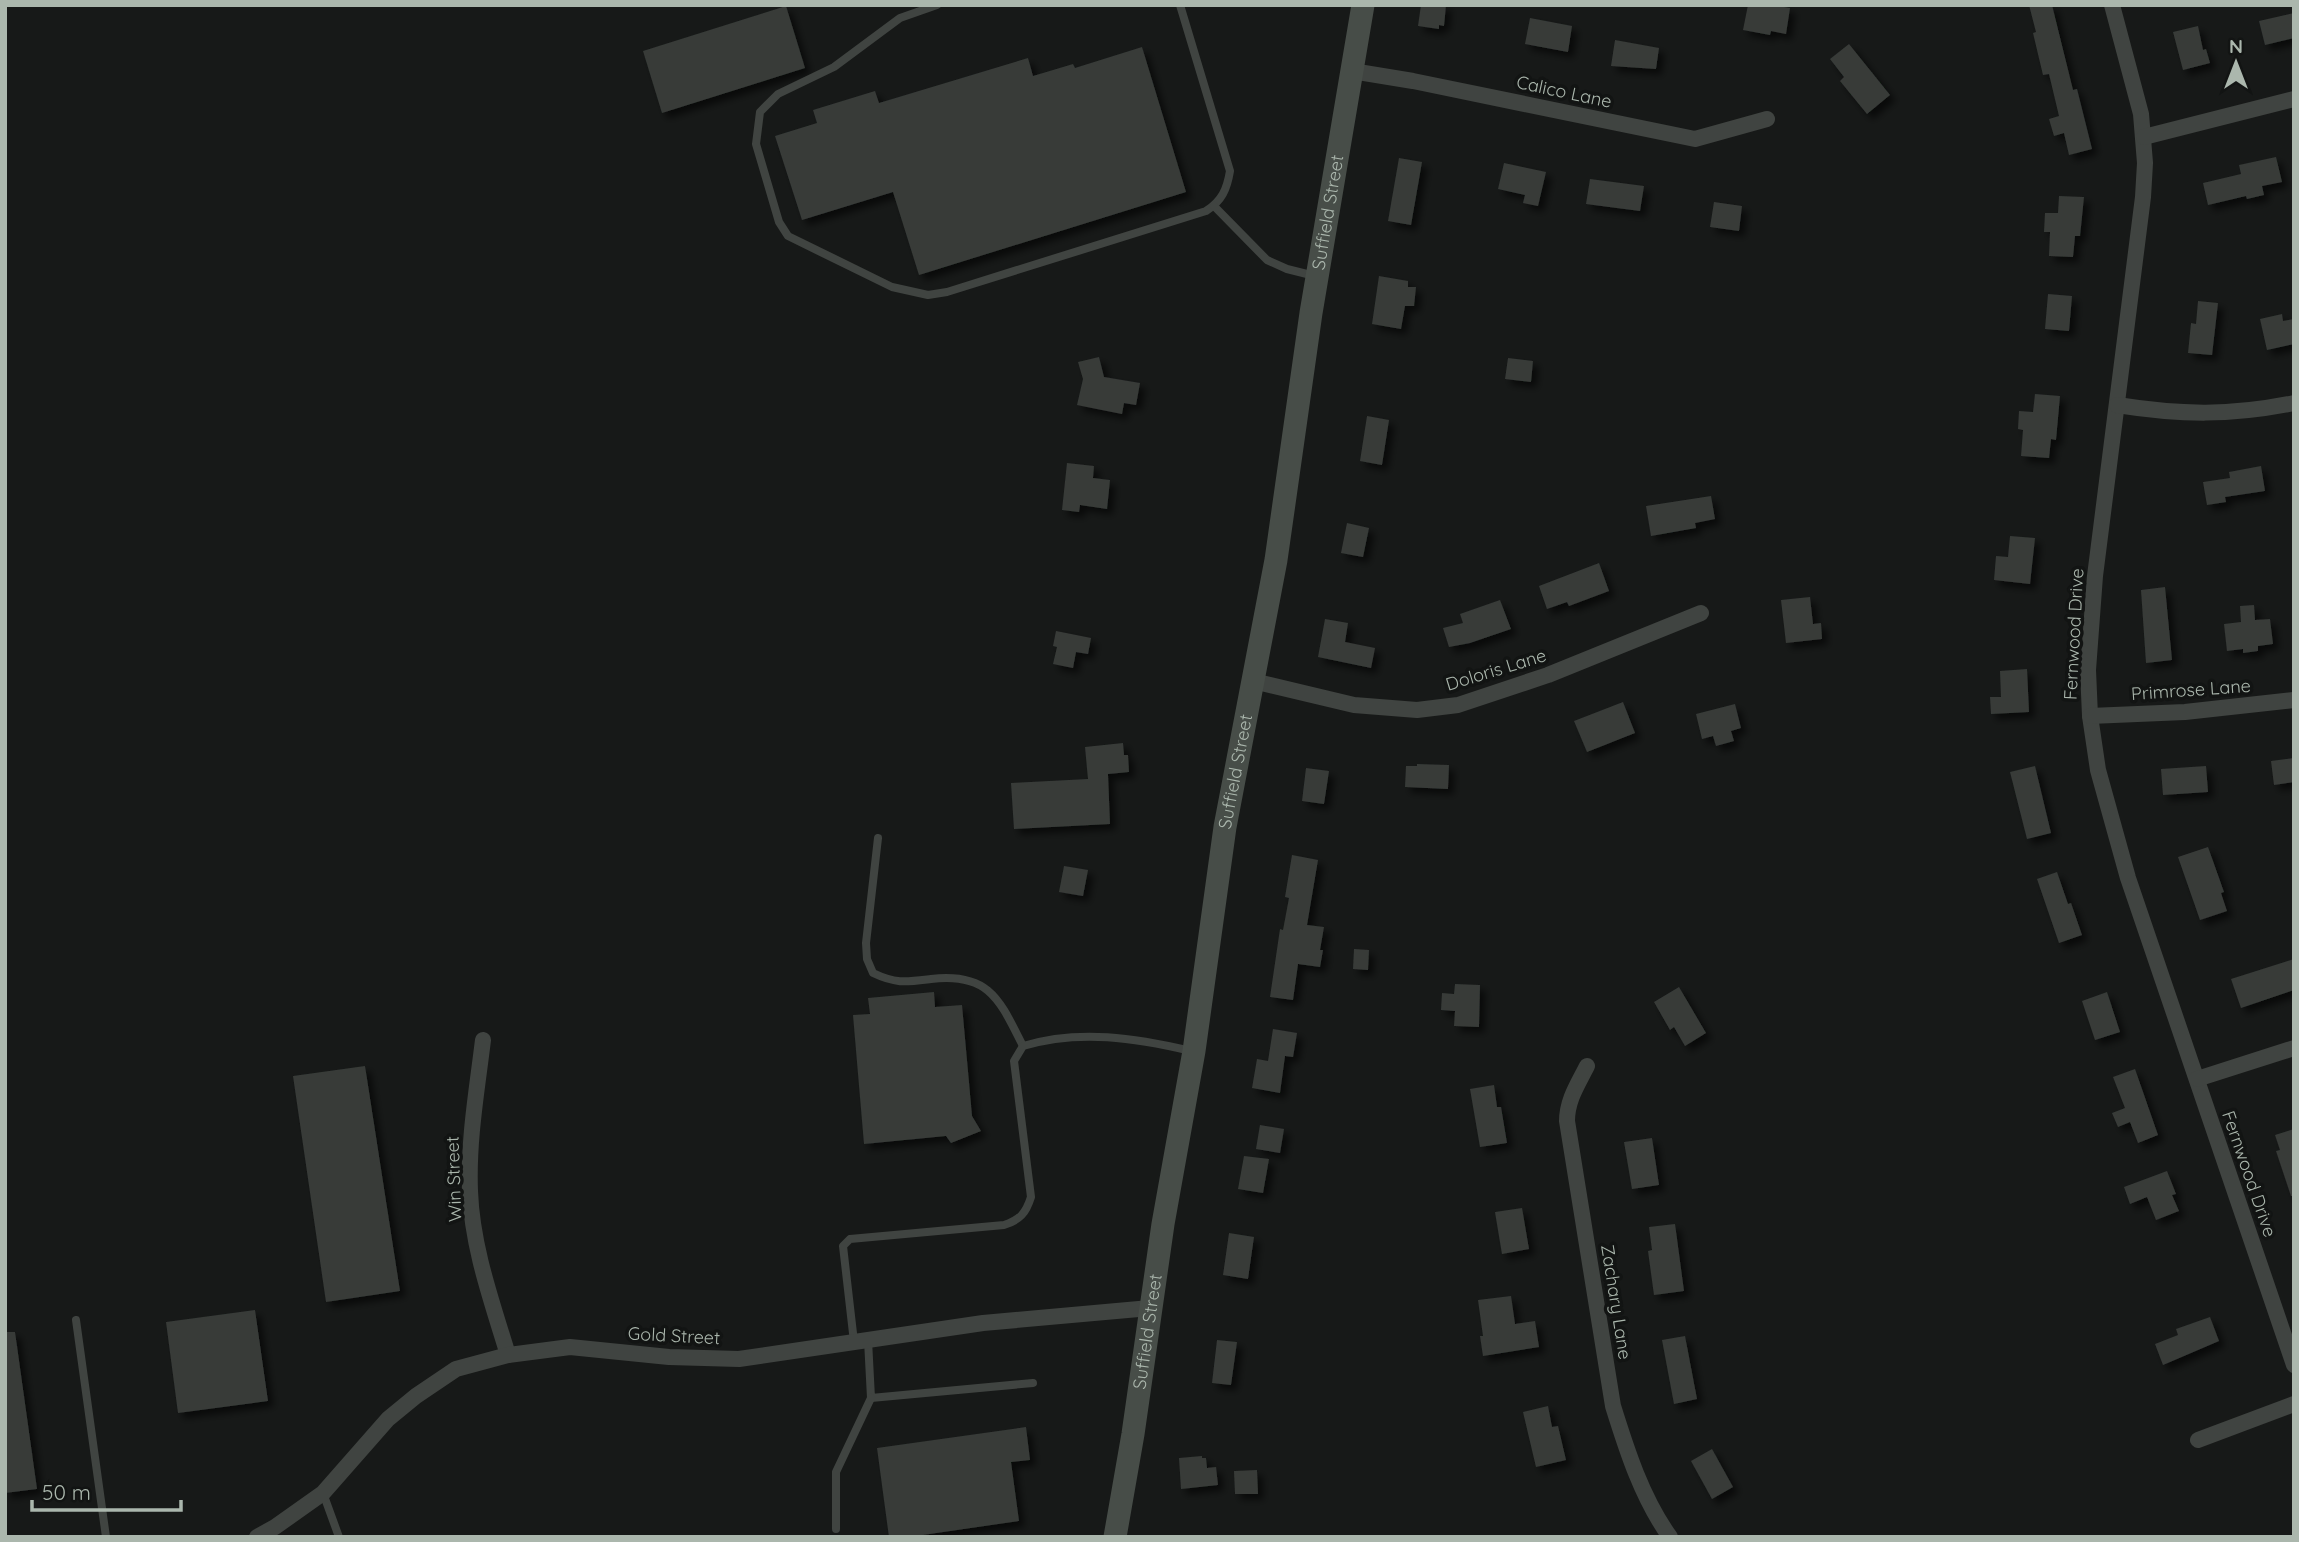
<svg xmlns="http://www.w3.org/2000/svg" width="2299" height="1542" font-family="Quicksand,sans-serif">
	<defs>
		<filter id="shadow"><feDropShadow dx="5.5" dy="5.5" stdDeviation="3.5" flood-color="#0009"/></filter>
	</defs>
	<rect width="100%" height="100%" fill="#171918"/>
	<g fill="#373b38" filter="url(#shadow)">
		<path d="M1421,5H1446L1444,26L1439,25V29L1418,26Z"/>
		<path d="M1748,5H1773L1790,8L1786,34L1771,31L1770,35L1743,30Z"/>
		<path d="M2029,5H2052L2073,90L2077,89L2092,149L2069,155L2064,133L2054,136L2049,119L2059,116L2049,74L2043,75L2033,33L2036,32Z"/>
		<path d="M786,6L805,68L662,113L643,51Z"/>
		<path d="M2294,13V38L2265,45L2259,21Z"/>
		<path d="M1530,18L1572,26L1568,52L1525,44Z"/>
		<path d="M2198,26L2203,50L2206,49L2210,63L2183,70L2173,32Z"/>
		<path d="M1615,40L1659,48L1656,69L1611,66Z"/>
		<path d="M1849,44L1890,95L1867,114L1840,81L1844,77L1830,59Z"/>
		<path d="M1142,47L1186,192L919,275L893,192L802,220L775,136L817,123L813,110L875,91L879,103L1028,58L1033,76L1073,64L1075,68Z"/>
		<path d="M2276,157L2282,182L2262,186L2264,195L2247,199L2246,196L2208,205L2203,183L2241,174L2239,165Z"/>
		<path d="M1399,158L1422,162L1411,225L1388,221Z"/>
		<path d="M1504,163L1546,172L1538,206L1523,203L1525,195L1498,189Z"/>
		<path d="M1590,179L1644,186L1640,211L1586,204Z"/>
		<path d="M2059,196L2084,197L2080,236H2075L2073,257L2049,256L2050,232H2044L2045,213H2058Z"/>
		<path d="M1714,202L1742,206L1739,231L1710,227Z"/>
		<path d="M1379,276L1408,281V287H1416L1414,306H1405L1401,329L1372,324Z"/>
		<path d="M2048,294L2072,296L2069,331L2045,329Z"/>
		<path d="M2198,301L2218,303L2212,355L2188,353L2191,323L2196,324Z"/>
		<path d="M2282,314L2283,321L2294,319V344L2267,350L2260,319Z"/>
		<path d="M1099,357L1104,377L1140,383L1136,405L1124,403L1122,414L1077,405L1083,379L1078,362Z"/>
		<path d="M1508,358L1533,361L1531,382L1505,379Z"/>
		<path d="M2035,394L2060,396L2056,440L2051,439L2049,458L2021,456L2023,430L2018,429L2019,411L2033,412Z"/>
		<path d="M1367,416L1389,420L1382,465L1360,461Z"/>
		<path d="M1067,463L1094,466L1093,478L1110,480L1107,509L1080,505L1079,512L1062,510Z"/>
		<path d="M2261,466L2265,491L2225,497L2226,502L2207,505L2203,482L2230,478L2229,472Z"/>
		<path d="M1711,496L1715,519L1695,523L1696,528L1651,536L1646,506Z"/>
		<path d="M1347,523L1369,528L1363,557L1341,553Z"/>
		<path d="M2010,536L2035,538L2030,584L1994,580L1996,556L2008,557Z"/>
		<path d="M1599,563L1609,591L1569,606L1567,602L1547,609L1539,586Z"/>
		<path d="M2165,587L2172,660L2146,663L2141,590Z"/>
		<path d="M1810,597L1813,624L1821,623L1822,639L1786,643L1781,600Z"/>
		<path d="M1500,600L1511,629L1470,643L1449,647L1443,628L1463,623L1460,614Z"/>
		<path d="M2254,605L2255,620L2270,619L2273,644L2258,646V651L2243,653V649L2227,651L2224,624L2241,622L2240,606Z"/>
		<path d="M1325,619L1348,623L1345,642L1375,648L1371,668L1318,657Z"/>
		<path d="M1056,631L1091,638L1088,654L1076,652L1073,668L1053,664L1057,647L1053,646Z"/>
		<path d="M2027,669L2029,712L1991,714L1990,697H2001L2000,671Z"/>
		<path d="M1623,702L1635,733L1587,752L1574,721Z"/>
		<path d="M1735,704L1741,728L1731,731L1734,741L1716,746L1713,736L1702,739L1696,714Z"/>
		<path d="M1123,743L1124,755H1128L1129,772L1108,774L1110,824L1014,829L1011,783L1088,779L1085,747Z"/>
		<path d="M2294,758V782L2274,785L2271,761Z"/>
		<path d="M1417,764L1449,765L1448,789L1405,787L1406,766H1417Z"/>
		<path d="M2035,766L2051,833L2027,839L2010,772Z"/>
		<path d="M2206,766L2208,792L2163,795L2161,769Z"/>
		<path d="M1306,768L1329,771L1324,804L1302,801Z"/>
		<path d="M2208,847L2224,892L2221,893L2227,911L2200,920L2178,857Z"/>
		<path d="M1292,855L1318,860L1307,925L1324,927L1320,950H1323L1320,967L1298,964L1293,1000L1270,997L1280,929L1283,930L1289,898L1285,897Z"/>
		<path d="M1064,866L1088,870L1083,896L1059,892Z"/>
		<path d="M2057,872L2068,904L2071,903L2082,935L2059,943L2037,879Z"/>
		<path d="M1354,949L1369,950L1368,970L1353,969Z"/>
		<path d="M2294,959V990L2241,1008L2231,979Z"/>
		<path d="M1455,984L1480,985L1479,1027L1454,1026L1455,1011L1441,1010L1442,993L1454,994Z"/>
		<path d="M1679,987L1706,1033L1685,1046L1674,1027L1670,1030L1654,1002Z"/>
		<path d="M934,992L935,1007L962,1005L972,1116L981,1131L951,1143L946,1136L864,1144L853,1015L870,1014L868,998Z"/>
		<path d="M2107,992L2120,1032L2095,1040L2082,1001Z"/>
		<path d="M1273,1029L1297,1033L1293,1057L1285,1056L1280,1093L1252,1088L1257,1059L1268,1061Z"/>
		<path d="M365,1066L400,1291L326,1302L293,1076Z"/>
		<path d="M2135,1069L2158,1135L2138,1143L2130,1122L2118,1127L2112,1113L2125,1108L2113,1077Z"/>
		<path d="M1494,1085L1497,1107H1501L1507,1143L1480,1147L1470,1089Z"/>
		<path d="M1260,1125L1284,1129L1280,1153L1256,1149Z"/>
		<path d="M2294,1129V1196H2291L2276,1151L2280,1150L2275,1135Z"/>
		<path d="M1652,1138L1659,1185L1632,1189L1624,1142Z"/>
		<path d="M1244,1156L1269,1159L1263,1193L1238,1189Z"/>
		<path d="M2167,1171L2176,1194L2172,1195L2179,1211L2156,1220L2147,1197L2130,1204L2124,1187Z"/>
		<path d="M1522,1208L1529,1249L1502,1254L1495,1212Z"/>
		<path d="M1675,1224L1684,1291L1654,1295L1648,1251L1652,1250L1649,1227Z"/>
		<path d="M1229,1233L1254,1237L1248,1279L1223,1275Z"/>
		<path d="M1511,1296L1515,1324L1535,1321L1539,1347L1483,1356L1480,1336H1483L1478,1300Z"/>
		<path d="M255,1310L268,1401L178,1413L166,1322Z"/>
		<path d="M2210,1317L2219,1341L2163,1365L2155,1344L2178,1335L2176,1329Z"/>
		<path d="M5,1332H15L37,1489L5,1493Z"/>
		<path d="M1685,1336L1697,1399L1674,1404L1662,1340Z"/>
		<path d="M1217,1340L1237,1342L1231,1385L1212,1383Z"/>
		<path d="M1548,1406L1552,1427L1558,1426L1566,1460L1536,1467L1523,1412Z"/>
		<path d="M1026,1427L1030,1460L1011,1462L1019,1521L909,1537H889L877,1448Z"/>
		<path d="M1712,1449L1733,1487L1712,1499L1691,1461Z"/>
		<path d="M1202,1456V1458H1206L1207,1468L1216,1467L1218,1485L1181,1489L1179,1458Z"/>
		<path d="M1257,1470L1258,1494H1235L1234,1471Z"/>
	</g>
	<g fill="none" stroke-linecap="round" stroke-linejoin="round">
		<g stroke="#404441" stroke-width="8">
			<path d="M937,5L900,18L834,67L778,94L760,112L756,144L779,222L788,236L892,287L928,295L947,292L1206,211C1222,201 1227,189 1230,171L1180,5"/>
			<path d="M1214,206L1267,260L1287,269L1315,276"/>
			<path d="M878,838L866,943L867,959L873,973C896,984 906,982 931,979C990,972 1000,1001 1023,1046"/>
			<path d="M76,1320L106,1537"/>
			<path d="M868,1340L871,1398L1033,1383"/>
			<path d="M854,1342L843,1246L850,1239L1004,1225C1020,1220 1026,1213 1031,1197L1014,1061L1023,1046C1079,1029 1136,1038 1191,1051"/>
			<path d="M323,1493L339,1537"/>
			<path d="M836,1529V1472L871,1398"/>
		</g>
		<g stroke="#404441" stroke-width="16">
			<path d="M2112,5L2141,114L2145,163L2143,197L2095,576L2088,670L2090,716L2098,770L2128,878L2294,1365"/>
			<path d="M1352,71L1413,81L1695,139L1767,119"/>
			<path d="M2144,137L2294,99"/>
			<path d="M2117,405C2180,415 2231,416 2294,403"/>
			<path d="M1253,681L1354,705L1417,710L1458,705L1548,675L1701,613"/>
			<path d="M2090,716L2185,712L2294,700"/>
			<path d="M483,1040C477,1090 468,1140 470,1191C472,1247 492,1302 508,1355"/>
			<path d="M1587,1066C1578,1084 1567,1100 1567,1121L1613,1406C1627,1451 1642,1498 1670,1537"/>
			<path d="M2197,1079L2294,1048"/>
			<path d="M2198,1440L2294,1404"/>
			<path d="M257,1537L275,1527L323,1493L388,1419L416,1396L456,1369L508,1355L570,1347L669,1357L739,1359L983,1323L1150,1308"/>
		</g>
		<path stroke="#474d48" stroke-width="23" id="s1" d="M1115,1537L1133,1434L1163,1224L1194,1051L1225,827L1276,560L1311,313L1363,5"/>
	</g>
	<g text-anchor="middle" stroke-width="7" stroke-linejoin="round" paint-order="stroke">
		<g font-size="18" fill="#abb7ad" stroke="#121413">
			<text transform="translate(1564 92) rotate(12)" y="6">Calico Lane</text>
			<text dy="6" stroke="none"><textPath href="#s1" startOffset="1342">Suffield Street</textPath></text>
			<text transform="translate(2074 634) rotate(-87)" y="6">Fernwood Drive</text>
			<text transform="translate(1496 670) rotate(-17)" y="6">Doloris Lane</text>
			<text transform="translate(2191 690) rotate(-4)" y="6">Primrose Lane</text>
			<text dy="6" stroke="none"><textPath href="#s1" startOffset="775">Suffield Street</textPath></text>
			<text transform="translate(2249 1174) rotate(71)" y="6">Fernwood Drive</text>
			<text transform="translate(454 1179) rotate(-92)" y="6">Win Street</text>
			<text transform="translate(1616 1302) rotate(81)" y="6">Zachary Lane</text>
			<text dy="6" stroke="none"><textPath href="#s1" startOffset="208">Suffield Street</textPath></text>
			<text transform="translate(674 1336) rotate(3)" y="6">Gold Street</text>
		</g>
	</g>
	<rect width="2299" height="1542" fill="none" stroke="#abb7ad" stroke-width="14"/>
	<g transform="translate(2236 63)" stroke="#121413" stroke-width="5" paint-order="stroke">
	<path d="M0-5L12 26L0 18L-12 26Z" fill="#abb7ad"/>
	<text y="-10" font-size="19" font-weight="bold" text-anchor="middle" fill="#abb7ad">N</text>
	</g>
	<path d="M32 1500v10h149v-10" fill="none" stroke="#abb7ad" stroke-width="3.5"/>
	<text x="42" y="1500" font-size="21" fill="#abb7ad" stroke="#121413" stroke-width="5" paint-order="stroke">50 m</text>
</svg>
